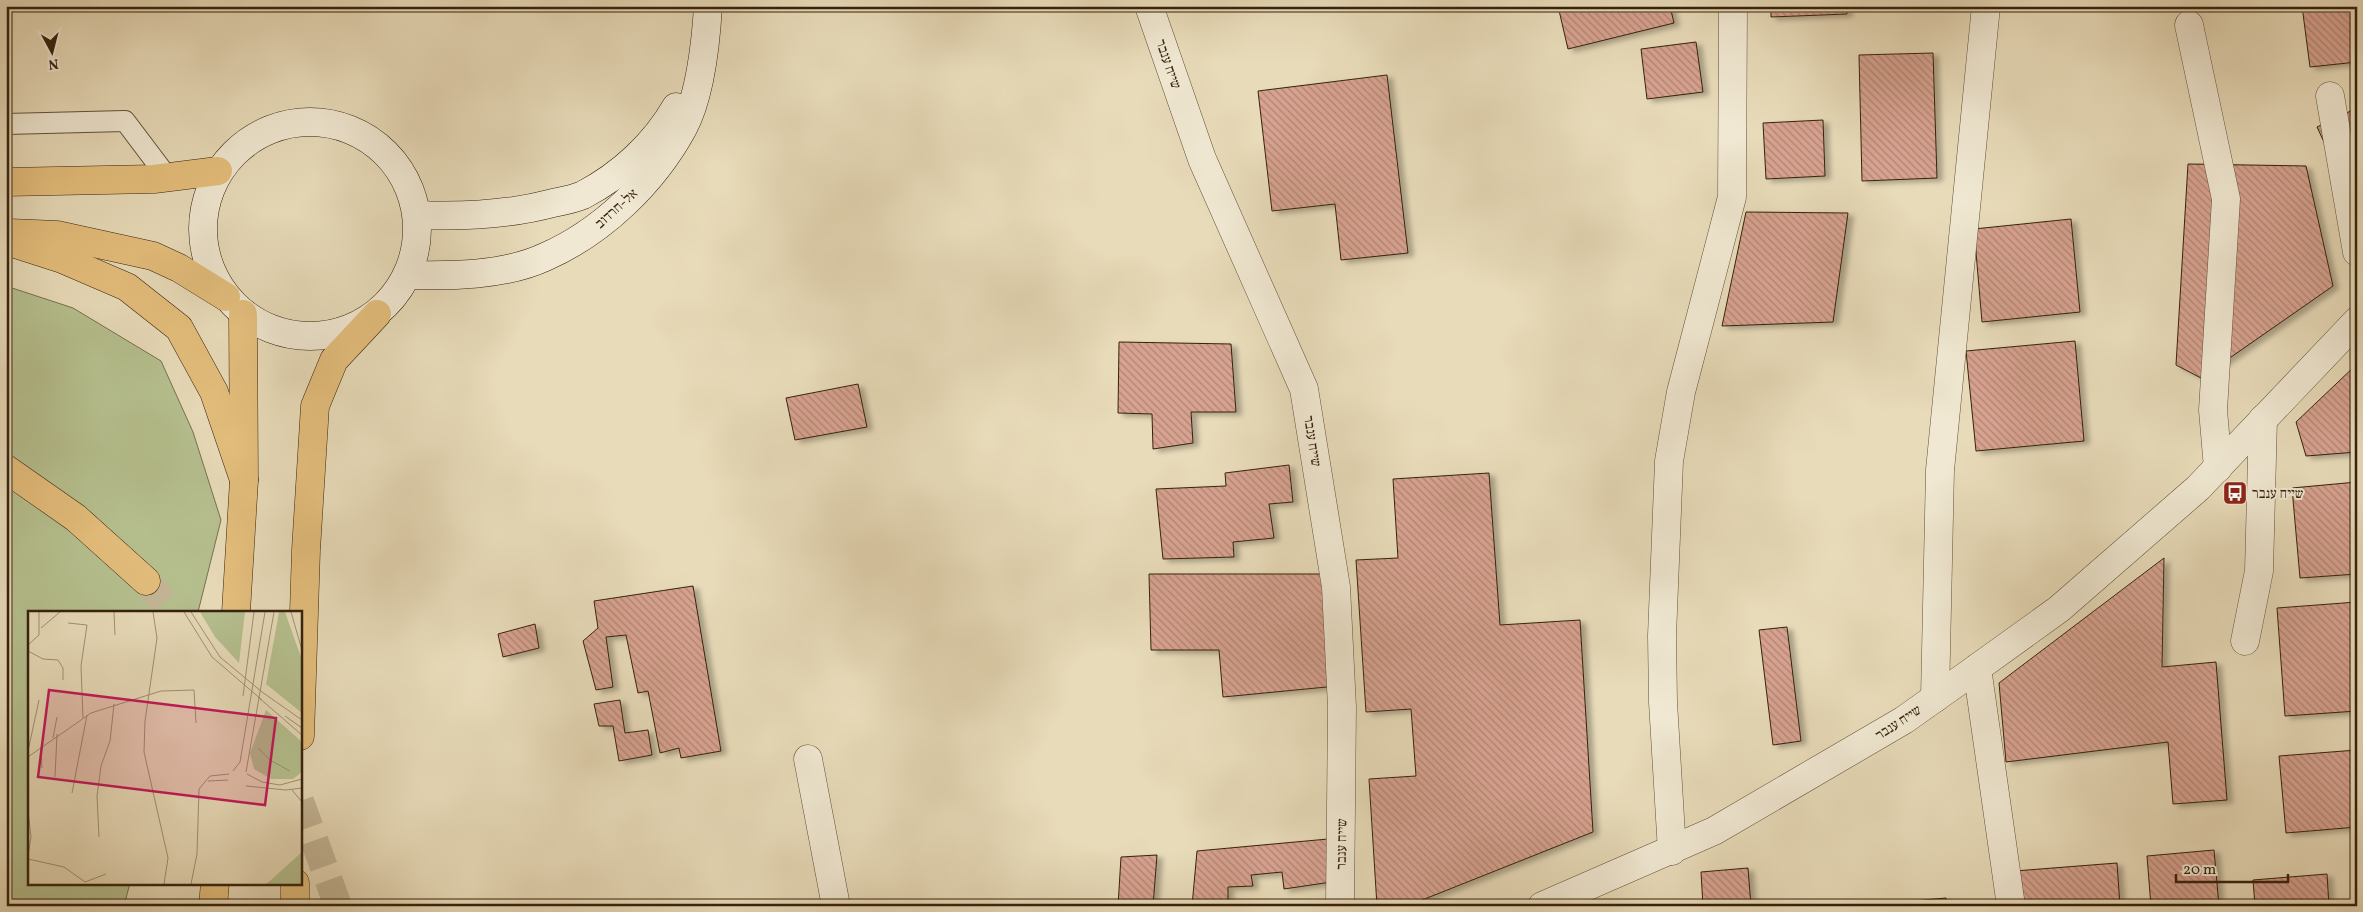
<svg xmlns="http://www.w3.org/2000/svg" width="2363" height="912" font-family="Vollkorn,'Frank Ruhl Libre',serif">
	<defs>
		<pattern id="building-back-hatch" width="6" height="6" patternUnits="userSpaceOnUse" patternTransform="scale(1.25)"><rect width="6" height="6" fill="#d7a290"/><path d="M-1 5l2 2M0 0l6 6M5-1l2 2" fill="none" stroke="#af8474"/></pattern>
		<filter id="shadow"><feDropShadow dx="5.5" dy="3" stdDeviation="2.5" flood-color="#0004"/></filter>
	</defs>
	<rect width="100%" height="100%" fill="#e8dbb9"/>
	<filter id="stains"><feTurbulence type="fractalNoise" baseFrequency=".004" numOctaves="4"/><feColorMatrix values="0 0 0 0 .2 0 0 0 0 .09 0 0 0 0 .02 0 0 0 .5 -.17"/></filter>
	<radialGradient id="worn" r=".72"><stop offset=".6" stop-color="#630" stop-opacity="0"/><stop offset="1" stop-color="#630" stop-opacity=".3"/></radialGradient>
	<path fill="#b6c08f" stroke="#76714e" d="M6,286L73,308L161,361L193,432L221,520L198,612H29V883H130L124,906H6Z"/>
	<g fill="url(#building-back-hatch)" stroke="#35220d" filter="url(#shadow)">
		<path d="M1558,6H1670L1674,23L1568,49Z"/>
		<path d="M1771,6H1847V14L1771,17Z"/>
		<path d="M2302,6H2357V62L2310,67Z"/>
		<path d="M1696,42L1703,92L1647,99L1641,49Z"/>
		<path d="M1933,53L1937,178L1862,181L1859,55Z"/>
		<path d="M1387,75L1408,253L1341,260L1335,204L1272,211L1258,91Z"/>
		<path d="M2357,108V213L2317,127Z"/>
		<path d="M1823,120L1825,176L1766,179L1763,123Z"/>
		<path d="M2188,164L2306,166L2333,286L2201,378L2176,365Z"/>
		<path d="M1746,212L1848,213L1833,322L1722,326Z"/>
		<path d="M2071,219L2080,312L1982,322L1974,229Z"/>
		<path d="M2075,341L2084,441L1976,451L1966,351Z"/>
		<path d="M1119,342L1231,344L1236,412H1191L1193,443L1153,449L1152,414L1118,413Z"/>
		<path d="M2357,364V452L2306,456L2296,422Z"/>
		<path d="M858,384L867,427L795,440L786,398Z"/>
		<path d="M1289,465L1293,502L1269,504L1274,538L1233,542L1234,557L1163,559L1156,489L1226,486L1225,473Z"/>
		<path d="M1489,473L1500,625L1580,620L1593,832L1407,906H1377L1369,779L1416,776L1411,709L1366,712L1356,560L1398,558L1393,479Z"/>
		<path d="M2357,482V574L2300,578L2292,488Z"/>
		<path d="M2164,558L2162,667L2216,662L2227,800L2173,804L2168,742L2006,762L1999,683Z"/>
		<path d="M1149,574H1332L1337,686L1223,697L1219,650H1151Z"/>
		<path d="M693,586L721,751L681,758L679,748L660,753L648,691L638,693L626,635L606,637L613,687L596,690L583,641L598,628L594,601Z"/>
		<path d="M2357,602V711L2285,716L2277,608Z"/>
		<path d="M535,624L539,648L503,657L498,634Z"/>
		<path d="M1787,627L1801,741L1773,745L1759,630Z"/>
		<path d="M620,700L625,733L648,730L652,755L619,761L613,726H599L594,704Z"/>
		<path d="M2357,750V827L2286,833L2279,756Z"/>
		<path d="M1339,838L1338,881L1284,889L1282,872L1251,875L1253,886L1228,887V906H1192L1197,851Z"/>
		<path d="M2214,850L2219,906H2151L2147,856Z"/>
		<path d="M1157,855L1153,906H1118L1121,857Z"/>
		<path d="M2117,863L2120,906H2018L2015,871Z"/>
		<path d="M1748,868L1751,906H1703L1701,872Z"/>
		<path d="M2327,874L2329,906H2255L2253,880Z"/>
		<path d="M1946,898V906H1857Z"/>
	</g>
	<g fill="none" stroke-linecap="round" stroke-linejoin="round">
		<g stroke="#c4b697" stroke-width="28" stroke-dasharray="28 14" stroke-linecap="butt">
			<path d="M146,581L172,612"/>
			<path d="M300,801L338,906"/>
		</g>
		<defs>
			<path id="lane" d="M6,124L125,121L168,178"/>
			<g id="street">
				<path d="M1149,6L1202,159L1304,389L1336,587L1342,707L1340,906"/>
				<path d="M2189,25L2226,199L2213,410L2218,468"/>
				<path d="M2330,96L2357,252"/>
				<path d="M2245,641L2259,571L2263,419"/>
				<path d="M1977,668L2011,906"/>
				<path d="M1935,698L1940,470L1986,6"/>
				<path d="M808,759L836,906"/>
				<path d="M1672,851L1663,702L1662,636L1669,461L1681,392L1732,197L1733,6"/>
				<path d="M1542,906L1714,831L1904,720L1966,676L2059,609L2198,488L2357,321"/>
			</g>
			<g id="secondary">
				<circle cx="310" cy="229" r="107"/>
				<path d="M417,215C463,217 508,215 553,203C563,201 574,199 583,195C621,175 655,144 676,107"/>
				<path d="M407,275C451,276 504,276 545,257C602,232 653,183 683,128C700,97 706,41 708,6"/>
			</g>
			<g id="highway">
				<path d="M6,182L154,179L218,171"/>
				<path d="M10,233L57,235L153,256L179,268L226,297"/>
				<path d="M6,241L62,259L127,287L179,328L214,392L244,480"/>
				<path d="M6,469L76,518L146,581"/>
				<path d="M236,612L244,480L243,314"/>
				<path d="M300,736L306,550L315,406L334,360L377,314"/>
				<path d="M213,906L215,883"/>
				<path d="M295,906V883"/>
			</g>
		</defs>
		<use href="#lane" stroke="#625038" stroke-width="22"/>
		<use href="#street" stroke="#625038" stroke-width="29"/>
		<use href="#secondary" stroke="#35220d" stroke-width="29"/>
		<use href="#highway" stroke="#35220d" stroke-width="29"/>
		<use href="#lane" stroke="#f0e8d2" stroke-width="20"/>
		<use href="#street" stroke="#f0e8d2" stroke-width="28"/>
		<use href="#secondary" stroke="#f0e8d2" stroke-width="28"/>
		<use href="#highway" stroke="#e4be7c" stroke-width="28"/>
	</g>
	<defs>
		<symbol id="bus-square" viewBox="-11 -11 22 22"><rect x="-9" y="-9" width="18" height="18" rx="4" fill="#8f2418" stroke="#f0e8d2"/><path d="M-5-6H5V4H4V6H2V4H-2V6H-4V4H-5ZM-3.5-4V0h7V-4ZM-3.5 1.2v1.5H-2V1.2ZM2 1.2v1.5H3.5V1.2Z" fill="#fff"/></symbol>
	</defs>
	<g fill-rule="evenodd">
		<use href="#bus-square" x="2221" y="479" width="28" height="28"/>
	</g>
	<g text-anchor="middle" stroke-width="4" stroke-linejoin="round" paint-order="stroke">
		<g font-size="14" fill="#35220d" stroke="#f0e8d2">
			<text transform="translate(1169 64) rotate(71)" y="5">שייח ענבר</text>
			<text transform="translate(616 208) rotate(-42)" y="5">אל-חרדוב</text>
			<text transform="translate(1313 441) rotate(81)" y="5">שייח ענבר</text>
			<text transform="translate(1898 722) rotate(-33)" y="5">שייח ענבר</text>
			<text transform="translate(1341 844) rotate(-89)" y="5">שייח ענבר</text>
		</g>
		<g font-size="14" fill="#35220d" stroke="#f0e8d2" text-anchor="start">
			<text x="2252" y="498">שייח ענבר</text>
		</g>
	</g>
	<g transform="translate(28 611)">
		<rect width="274" height="274" fill="#e8dbb9"/>
		<path d="M172,1H217L211,52L187,26ZM251,1H257L274,49V102L238,73ZM238,99L274,131V161L265,168H243L226,158L222,142ZM274,241V273H238L243,269Z" fill="#b6c08f"/>
		<path fill="none" stroke="#a09174" stroke-width="1" d="M86,1L87,24M125,1L129,27L117,110L116,141L140,247L136,273M156,1L184,46L234,89M163,1L192,46L234,81L274,109M263,1L274,39M40,12L59,14L53,55L55,107M13,17L32,1M0,34L11,24V1M0,40L15,48L30,49L35,57V69M215,85L226,1M230,86L274,124M257,105L274,117M25,127L29,106M13,136L14,157M230,137L242,149L262,160M0,140L11,89M0,146L63,102L133,80L166,79L168,112M205,160L212,151L237,1M218,161L246,1M219,163L234,171L252,174L274,168M27,166L29,123M180,170L200,169M218,175L258,179L274,177M264,179L274,191M44,182L59,104M0,200L3,226L0,245M71,226L69,185L73,155L82,130L86,93M0,248L36,256L57,271L78,263M163,273L169,243L171,178L182,165L201,163"/>
		<path fill="#c2185b" fill-opacity="0.15" stroke="#c2185b" stroke-width="2.5" d="M21,79L248,107L237,194L10,166Z"/>
		<rect width="274" height="274" fill="none" stroke="#35220d" stroke-width="2.5"/>
	</g>
	<rect width="2363" height="912" fill="none" stroke="#e8dbb9" stroke-width="25"/>
	<rect x="8" y="8" width="2348" height="897" fill="none" stroke="#35220d" stroke-width="2.5"/>
	<rect x="12" y="12" width="2338" height="887" fill="none" stroke="#35220d"/>
	<g transform="translate(52 52) rotate(173)" stroke="#f0e8d2" stroke-width="4" paint-order="stroke">
	<path d="M0-4L9 19L0 12L-9 19Z" fill="#35220d"/>
	<text y="-8" font-size="14" font-weight="bold" text-anchor="middle" fill="#35220d">N</text>
	</g>
	<path d="M2176 874v8h112v-8" fill="none" stroke="#35220d" stroke-width="2.5"/>
	<text x="2183" y="874" font-size="15" fill="#35220d" stroke="#f0e8d2" stroke-width="4" paint-order="stroke">20 m</text>
	<rect width="100%" height="100%" filter="url(#stains)"/>
	<rect width="100%" height="100%" fill="url(#worn)"/>
</svg>
